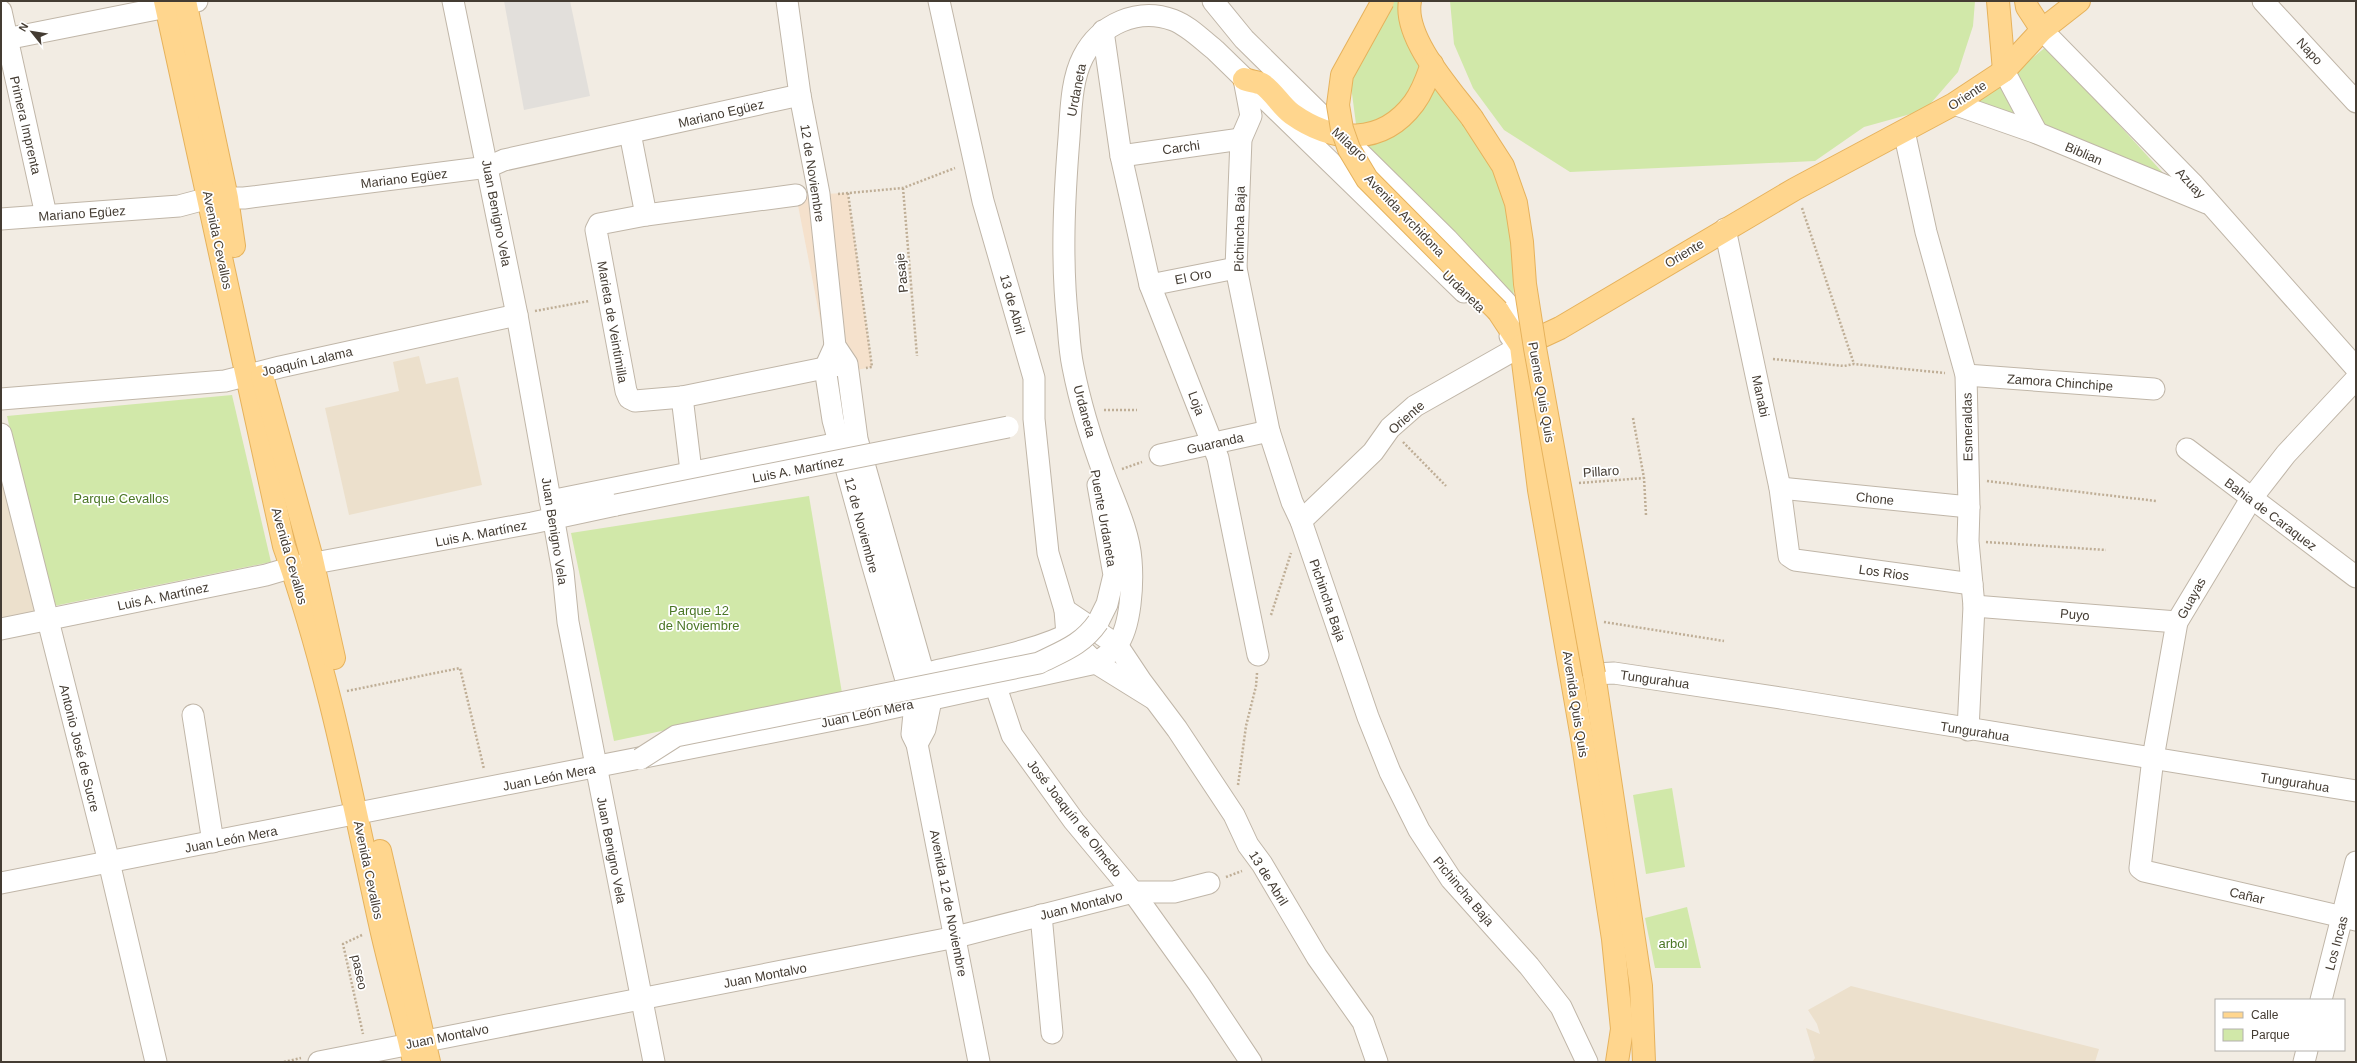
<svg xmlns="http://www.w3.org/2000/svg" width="2357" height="1063" font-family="Helvetica,sans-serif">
	<rect width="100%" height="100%" fill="#f2ece3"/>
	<path fill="#f5e1cc" d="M848,193L872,367L831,375L796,195Z"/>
	<g fill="#ece0cc">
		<path d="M419,356L426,384L458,377L482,485L349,515L325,408L399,391L393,362Z"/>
		<path d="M1,450L39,614L1,621Z"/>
		<path d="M1851,986L2099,1049L2095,1062H1812L1815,1058L1806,1028L1820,1034L1817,1024L1808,1010Z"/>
	</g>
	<g fill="#d1e8a9">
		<path d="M1391,1H1412L1405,34L1496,166L1515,243L1513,317L1359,147L1351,86L1362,48Z"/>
		<path d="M1450,1H1975L1973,26L1958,72L1925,110L1864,127L1815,161L1570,172L1504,130L1473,88L1454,44Z"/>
		<path d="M2047,46L2164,174L2041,124L2015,72Z"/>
		<path d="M2002,82L2021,123L1975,103Z"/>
		<path d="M232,395L271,562L49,607L7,416Z"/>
		<path d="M809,496L842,693L614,741L571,533Z"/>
		<path d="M1672,788L1685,867L1646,874L1633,795Z"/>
		<path d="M1687,907L1701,968H1655L1645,918Z"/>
	</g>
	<path fill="#e2dfdb" d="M504,1H570L590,96L524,110Z"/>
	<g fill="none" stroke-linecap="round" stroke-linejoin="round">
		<defs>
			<g id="minor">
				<path d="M453,1L517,315L563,572L568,622L654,1062"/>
				<path d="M787,1L800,95L819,194L835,346L847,364L857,439L931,700L925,729L917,744"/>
				<path d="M939,1L983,201L1034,378V419L1048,553L1065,610L1067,635L1096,663L1154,699"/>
				<path d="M1213,1L1244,39L1447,239L1539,338"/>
				<path d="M2263,1L2356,102"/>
				<path d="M1,11L46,215"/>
				<path d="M2042,30L2192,183L2356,368"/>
				<path d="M1103,31L1121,156L1150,285L1218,458L1258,655"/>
				<path d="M1,40L197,1"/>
				<path d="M2004,71L2037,133"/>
				<path d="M1244,79L1251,116L1241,139L1236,268L1269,431L1292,502L1301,521L1368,717L1390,772L1419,830L1451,879L1529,966L1561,1007L1587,1062"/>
				<path d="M1954,104L2037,133L2207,203"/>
				<path d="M1904,131L1926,232L1966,375L1969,507L1968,541L1974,606L1968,730"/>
				<path d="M630,133L646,215"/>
				<path d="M1121,156L1241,139"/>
				<path d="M796,195L646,215L599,224L596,230L626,391L629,398L635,401L682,397L839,365"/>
				<path d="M1,219L179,206L209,198H244L488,167L504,160L800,95"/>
				<path d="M1725,229L1780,488L1789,556L1795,560L1972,584"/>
				<path d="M1150,285L1236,268"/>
				<path d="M835,346L825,368L833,420L872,563L906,680L915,703L912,734L917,744L979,1062"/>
				<path d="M1966,375L2154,389"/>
				<path d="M2356,379L2286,454L2251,499L2177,622L2153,758L2140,868L2144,871L2356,920"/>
				<path d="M682,397L691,471"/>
				<path d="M1,399L225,381L280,367L517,315"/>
				<path d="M1,434L109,862L156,1062"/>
				<path d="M2187,449L2356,577"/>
				<path d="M1160,455L1269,431"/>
				<path d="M1780,488L1969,507"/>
				<path d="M550,501L854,440"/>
				<path d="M1301,521L1373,452L1390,428L1415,406L1521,346L1510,336"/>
				<path d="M1974,606L2177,622"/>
				<path d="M1065,610L1117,645L1141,681L1177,729L1234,815L1248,845L1262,864L1317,957L1363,1022L1377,1062"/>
				<path d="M1098,622L1107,604L1114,575L1098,485"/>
				<path d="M1,629L266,575L293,567L532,523L616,505"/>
				<path d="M923,674C971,662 1036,653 1078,629"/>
				<path d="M1594,674L1614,673L1787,699L2356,791"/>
				<path d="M995,684L1012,735L1074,821L1133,892L1199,984L1251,1062"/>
				<path d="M193,715L213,842"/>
				<path d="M1,883L864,714L1096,663C1103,658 1112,652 1117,645C1131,627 1133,583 1131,560C1129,531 1114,501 1104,474C1091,439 1080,403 1073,367C1070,353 1069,338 1068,324C1061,262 1064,200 1069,138C1071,112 1071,80 1083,57C1100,24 1138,7 1173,20C1189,26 1202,40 1215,50L1464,292"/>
				<path d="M1041,915L1052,1033"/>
				<path d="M2321,1000L2356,862"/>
				<path d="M319,1062L956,937L1133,892H1174L1209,883"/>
				<path d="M2304,1062L2307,1050"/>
			</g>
			<g id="major">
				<path d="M165,1L284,546C328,669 352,797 380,924C390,970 404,1016 414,1062"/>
				<path d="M185,1L227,198L234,246"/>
				<path d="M1410,1C1403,38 1451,90 1472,118"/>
				<path d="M1998,1L2004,71"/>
				<path d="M2026,1L2027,7L2042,30"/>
				<path d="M1244,79C1249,81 1257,82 1262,84C1273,91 1281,106 1292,114C1333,143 1382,146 1414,103C1423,91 1427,78 1432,64"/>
				<path d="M1498,311L1521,346L1539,490L1582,738L1613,939L1622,1029L1617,1062"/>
				<path d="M1521,346L1560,328L1795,189L1954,104L2004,71L2042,30L2079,1"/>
				<path d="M262,376L311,555L334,658"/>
				<path d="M1594,674L1641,986L1644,1062"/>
				<path d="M380,851L429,1062"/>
			</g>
		</defs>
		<use href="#minor" stroke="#c0b6a8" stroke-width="23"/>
		<use href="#major" stroke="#e6b25c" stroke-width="24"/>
		<g stroke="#bfae96" stroke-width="2.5" stroke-dasharray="2 2" stroke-linecap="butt">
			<path d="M903,188L917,356"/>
			<path d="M848,193L872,367L866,368"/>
			<path d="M838,194L903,188L955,168"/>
			<path d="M1802,208L1854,364"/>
			<path d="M535,311L589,301"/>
			<path d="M1773,359L1844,366L1854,364L1945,373"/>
			<path d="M1104,410H1137"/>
			<path d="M1633,418L1644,478L1646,515"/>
			<path d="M1403,442L1446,486"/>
			<path d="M1122,469L1142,462"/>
			<path d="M1987,481L2156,501"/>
			<path d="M1579,483L1644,478"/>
			<path d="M1986,542L2106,550"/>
			<path d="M1271,615L1291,553"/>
			<path d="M1604,622L1724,641"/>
			<path d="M347,691L460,668L484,769"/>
			<path d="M1238,785L1246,726L1256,686L1257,673"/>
			<path d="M1226,877L1242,871"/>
			<path d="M362,935L343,944L363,1034"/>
			<path d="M284,1062L301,1058"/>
		</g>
		<use href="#minor" stroke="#fff" stroke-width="21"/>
		<use href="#major" stroke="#ffd68e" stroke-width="22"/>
		<defs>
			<g id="minor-bridge">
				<path d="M616,505L1008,427"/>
				<path d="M640,759L676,736L1039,663C1063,651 1082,645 1098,622"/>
			</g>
			<g id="major-bridge">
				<path d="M1383,1L1342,75L1338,105L1342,129L1349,149L1367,179L1498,311"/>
				<path d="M1472,118L1503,166L1516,203L1522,242L1525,284L1535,348L1594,674"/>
			</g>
		</defs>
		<use href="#minor-bridge" stroke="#c0b6a8" stroke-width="23" stroke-linecap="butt"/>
		<use href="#major-bridge" stroke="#e6b25c" stroke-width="24" stroke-linecap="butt"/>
		<use href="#minor-bridge" stroke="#fff" stroke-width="21"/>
		<use href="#major-bridge" stroke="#ffd68e" stroke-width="22"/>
	</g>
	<g text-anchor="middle" stroke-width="3.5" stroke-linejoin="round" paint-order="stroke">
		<g font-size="13" fill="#443c33" stroke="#fff">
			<text transform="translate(2310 51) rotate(47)" y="5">Napo</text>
			<text transform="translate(1076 90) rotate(-79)" y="5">Urdaneta</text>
			<text transform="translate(1967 95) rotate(-33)" y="5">Oriente</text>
			<text transform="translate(721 113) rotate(-13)" y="5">Mariano Egüez</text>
			<text transform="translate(26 125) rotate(77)" y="5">Primera Imprenta</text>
			<text transform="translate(1350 144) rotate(43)" y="5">Milagro</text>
			<text transform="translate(1181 147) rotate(-8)" y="5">Carchi</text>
			<text transform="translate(2084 153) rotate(23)" y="5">Biblian</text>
			<text transform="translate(813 173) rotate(81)" y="5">12 de Noviembre</text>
			<text transform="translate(404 178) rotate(-7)" y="5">Mariano Egüez</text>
			<text transform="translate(2191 183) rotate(47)" y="5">Azuay</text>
			<text transform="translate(82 213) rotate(-4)" y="5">Mariano Egüez</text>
			<text transform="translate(497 213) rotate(79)" y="5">Juan Benigno Vela</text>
			<text transform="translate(1405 215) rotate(46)" y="5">Avenida Archidona</text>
			<text transform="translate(1239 229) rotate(-89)" y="5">Pichincha Baja</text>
			<text transform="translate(218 240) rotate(78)" y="5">Avenida Cevallos</text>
			<text transform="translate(1684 253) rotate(-31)" y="5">Oriente</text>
			<text transform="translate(901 273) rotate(-96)" y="5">Pasaje</text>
			<text transform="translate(1193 276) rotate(-11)" y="5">El Oro</text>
			<text transform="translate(1464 291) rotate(44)" y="5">Urdaneta</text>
			<text transform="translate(1013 304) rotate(74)" y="5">13 de Abril</text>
			<text transform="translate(613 322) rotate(80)" y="5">Marieta de Veintimilla</text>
			<text transform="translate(307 361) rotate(-13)" y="5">Joaquín Lalama</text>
			<text transform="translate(2060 382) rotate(4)" y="5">Zamora Chinchipe</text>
			<text transform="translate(1542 392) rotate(80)" y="5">Puente Quis Quis</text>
			<text transform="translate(1761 396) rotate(78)" y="5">Manabi</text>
			<text transform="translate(1197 403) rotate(70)" y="5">Loja</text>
			<text transform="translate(1085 411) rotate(75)" y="5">Urdaneta</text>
			<text transform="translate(1406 417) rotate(-41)" y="5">Oriente</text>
			<text transform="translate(1967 427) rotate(-91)" y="5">Esmeraldas</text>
			<text transform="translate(1215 443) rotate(-13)" y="5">Guaranda</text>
			<text transform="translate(798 469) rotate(-11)" y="5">Luis A. Martínez</text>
			<text transform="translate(1601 471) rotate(-4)" y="5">Pillaro</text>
			<text transform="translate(1875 498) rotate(6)" y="5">Chone</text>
			<text transform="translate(2271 514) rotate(37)" y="5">Bahia de Caraquez</text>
			<text transform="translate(1104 518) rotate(80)" y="5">Puente Urdaneta</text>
			<text transform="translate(862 525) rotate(75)" y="5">12 de Noviembre</text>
			<text transform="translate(555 531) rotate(81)" y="5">Juan Benigno Vela</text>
			<text transform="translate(481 533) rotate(-11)" y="5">Luis A. Martínez</text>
			<text transform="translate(290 556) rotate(74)" y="5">Avenida Cevallos</text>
			<text transform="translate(1884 572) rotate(8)" y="5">Los Rios</text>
			<text transform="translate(163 596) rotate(-12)" y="5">Luis A. Martínez</text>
			<text transform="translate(2191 598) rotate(-61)" y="5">Guayas</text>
			<text transform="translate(1328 600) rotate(71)" y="5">Pichincha Baja</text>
			<text transform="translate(2075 614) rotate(5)" y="5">Puyo</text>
			<text transform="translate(1655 679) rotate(8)" y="5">Tungurahua</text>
			<text transform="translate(1576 704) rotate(81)" y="5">Avenida Quis Quis</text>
			<text transform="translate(867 713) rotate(-12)" y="5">Juan León Mera</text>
			<text transform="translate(1975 731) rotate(9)" y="5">Tungurahua</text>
			<text transform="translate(80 748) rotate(76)" y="5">Antonio José de Sucre</text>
			<text transform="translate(549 777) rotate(-11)" y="5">Juan León Mera</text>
			<text transform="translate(2295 782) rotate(9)" y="5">Tungurahua</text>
			<text transform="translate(1075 818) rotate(52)" y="5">José Joaquín de Olmedo</text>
			<text transform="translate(231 839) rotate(-11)" y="5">Juan León Mera</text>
			<text transform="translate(612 850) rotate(79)" y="5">Juan Benigno Vela</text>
			<text transform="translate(369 870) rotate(78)" y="5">Avenida Cevallos</text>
			<text transform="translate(1269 878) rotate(58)" y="5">13 de Abril</text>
			<text transform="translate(1464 891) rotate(50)" y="5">Pichincha Baja</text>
			<text transform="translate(2247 895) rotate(13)" y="5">Cañar</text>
			<text transform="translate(949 903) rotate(79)" y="5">Avenida 12 de Noviembre</text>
			<text transform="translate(1081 905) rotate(-14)" y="5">Juan Montalvo</text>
			<text transform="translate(2336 943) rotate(-75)" y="5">Los Incas</text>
			<text transform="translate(360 972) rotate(78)" y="5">paseo</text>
			<text transform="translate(765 975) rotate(-11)" y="5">Juan Montalvo</text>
			<text transform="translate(447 1036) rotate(-11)" y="5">Juan Montalvo</text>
		</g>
		<g font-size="13" fill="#4a7625" stroke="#fff">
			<text x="121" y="503">Parque Cevallos</text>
			<text x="699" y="615">Parque 12<tspan x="699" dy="15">de Noviembre</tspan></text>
			<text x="1673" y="948">arbol</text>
		</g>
	</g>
	<rect width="2357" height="1063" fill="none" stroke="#443c33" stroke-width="4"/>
	<rect x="2215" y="999" width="130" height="52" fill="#ffffff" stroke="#b4b1ad"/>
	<rect x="2223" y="1012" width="20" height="6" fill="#ffd68e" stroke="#b4b1ad"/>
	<text x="2251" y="1019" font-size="12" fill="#443c33">Calle</text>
	<rect x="2223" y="1029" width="20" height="12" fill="#d1e8a9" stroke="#b4b1ad"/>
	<text x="2251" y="1039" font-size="12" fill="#443c33">Parque</text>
	<g transform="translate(32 32) rotate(300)" stroke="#ffffff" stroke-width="3" paint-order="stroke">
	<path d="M0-3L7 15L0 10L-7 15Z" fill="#443c33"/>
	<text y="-6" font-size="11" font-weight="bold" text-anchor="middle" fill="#443c33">N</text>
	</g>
</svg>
